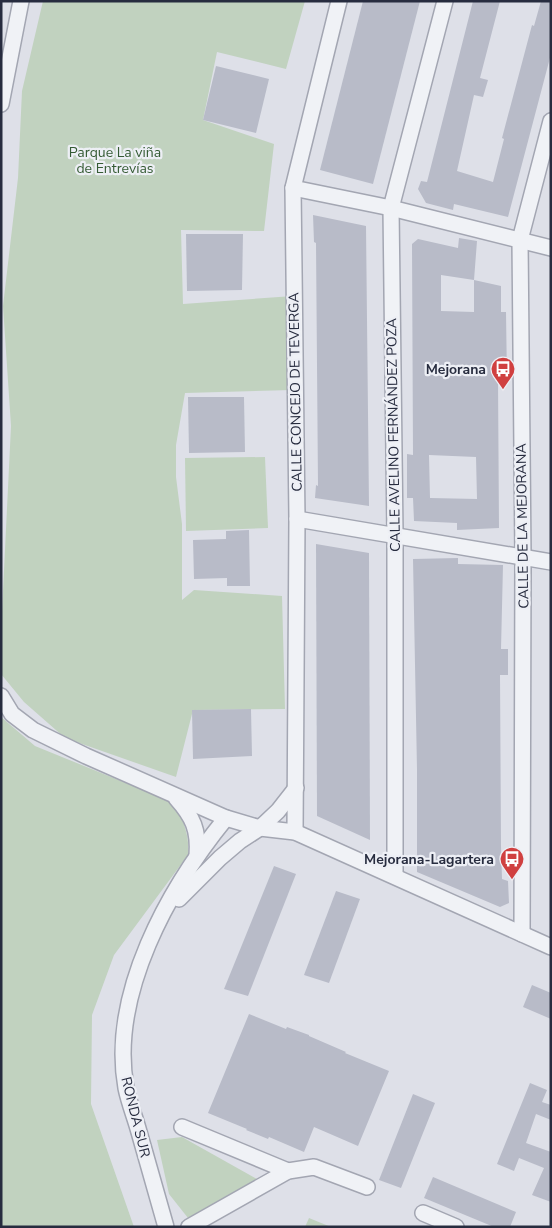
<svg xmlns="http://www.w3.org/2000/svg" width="552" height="1228" font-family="'Nunito Sans',sans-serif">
	<rect width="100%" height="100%" fill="#dee0e8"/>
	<g fill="#c1d2bf">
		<path d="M43,1H305L286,69L217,52L203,120L274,144L264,231L181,230L183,304L293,296L292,390L185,393L176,445V477L182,524V600L194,590L282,596L285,709L193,710L176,777L65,738L24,702L1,674V632L11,426L3,306L18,178L22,91Z"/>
		<path d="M265,457L268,528L186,531L185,458Z"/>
		<path d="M1,717L35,746L175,803C183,820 190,836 188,855L114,955L92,1015L91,1104L134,1227H1Z"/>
		<path d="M182,1137L257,1179L188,1218L169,1194L157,1140Z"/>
		<path d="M309,1218L331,1227H305Z"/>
	</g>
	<g fill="#b8bbc8" fill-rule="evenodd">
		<path d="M363,1H420L373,184L320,170Z"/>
		<path d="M473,1H500L480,78L488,80L483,97L474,95L457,171L493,182L504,139L502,138L532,25L534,26L541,1H551V54L508,217L454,204L453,210L426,203L418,189L421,181L427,182Z"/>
		<path d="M216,66L269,79L256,133L203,120Z"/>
		<path d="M313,215L366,226L369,506L315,498L316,485L318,486L316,243L314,242Z"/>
		<path d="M186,234H243L242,290L187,291Z"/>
		<path d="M459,238L477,241L474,280L501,286V312H506L507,381L498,380L499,528L457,530V523L414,521L413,498H407V454L413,455L412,244L418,239L458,248ZM441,275L474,280V312L441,311ZM429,455L476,457L477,499L430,498Z"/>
		<path d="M188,397H244L245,452L189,453Z"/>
		<path d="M249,530L250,586H227V578L194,579L193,540L226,539V531Z"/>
		<path d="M316,544L369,553L370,840L317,816Z"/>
		<path d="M458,558V564L503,565L501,649H508V675H500L501,846L502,879L508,881L509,903L500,907L417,872V769L413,559Z"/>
		<path d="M251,709L252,756L193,759L192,710Z"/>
		<path d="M274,866L296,874L248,996L224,989Z"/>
		<path d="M336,891L360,899L329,983L304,975Z"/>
		<path d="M532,985L551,993V1019L523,1007Z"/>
		<path d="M249,1014L286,1029L287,1027L309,1035V1036L346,1052L345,1053L389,1071L358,1146L314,1127L304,1152L269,1137L268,1139L246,1130L247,1129L208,1113Z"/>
		<path d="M530,1083L547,1090L542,1102L551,1105V1120L536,1114L526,1143L551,1152V1202L532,1195L544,1168L519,1158L514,1171L497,1164Z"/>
		<path d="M413,1094L435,1103L401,1188L379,1180Z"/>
		<path d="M433,1177L516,1212L510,1227H494L424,1198Z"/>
	</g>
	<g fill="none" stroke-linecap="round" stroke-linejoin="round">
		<defs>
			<g id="minor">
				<path d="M1,104L21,1"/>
				<path d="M293,188L391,208L551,248"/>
				<path d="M297,519L551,562"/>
				<path d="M1,696L12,714L33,730L86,756L226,818L260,828L295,832L551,947"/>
				<path d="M176,798C193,817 199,830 197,856"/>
				<path d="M295,832L297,519L293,188L339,1"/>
				<path d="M395,876V535L391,208L445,1"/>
				<path d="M179,899L220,858L240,841L260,828L278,811L296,788"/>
				<path d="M522,934L523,557L520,240L551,121"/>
				<path d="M182,1127L288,1171"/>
				<path d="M423,1213L456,1227"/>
				<path d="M166,1227C157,1195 148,1163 139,1132C135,1117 129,1103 126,1088C109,994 169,888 226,818"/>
				<path d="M189,1227L288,1171L314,1167L367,1187"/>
			</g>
		</defs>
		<use href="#minor" stroke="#a3a6b2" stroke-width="18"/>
		<use href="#minor" stroke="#f0f2f6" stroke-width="15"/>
	</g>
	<defs>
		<symbol id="bus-pin" viewBox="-11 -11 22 30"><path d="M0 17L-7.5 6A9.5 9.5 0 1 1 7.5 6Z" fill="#d04040" stroke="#edeff5"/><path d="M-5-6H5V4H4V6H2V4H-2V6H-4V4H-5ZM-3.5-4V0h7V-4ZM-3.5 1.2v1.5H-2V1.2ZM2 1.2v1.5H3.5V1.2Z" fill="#fff"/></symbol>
	</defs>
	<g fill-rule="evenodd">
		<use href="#bus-pin" x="489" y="355" width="28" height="38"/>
		<use href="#bus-pin" x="498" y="845" width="28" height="38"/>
	</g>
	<g text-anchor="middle" stroke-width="4.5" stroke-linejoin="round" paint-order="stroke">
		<g font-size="14" fill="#355b34" stroke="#edeff5">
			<text x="115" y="157">Parque La viña<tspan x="115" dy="16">de Entrevías</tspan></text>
		</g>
		<g font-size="14" font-weight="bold" fill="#272c3f" stroke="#edeff5" text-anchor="end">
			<text x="486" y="374">Mejorana</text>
			<text x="494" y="864">Mejorana-Lagartera</text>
		</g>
		<g font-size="14" fill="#272c3f" stroke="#edeff5">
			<text transform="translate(295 392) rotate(-91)" y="5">CALLE CONCEJO DE TEVERGA</text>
			<text transform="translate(393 435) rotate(-91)" y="5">CALLE AVELINO FERNÁNDEZ POZA</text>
			<text transform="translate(522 526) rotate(-91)" y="5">CALLE DE LA MEJORANA</text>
			<text transform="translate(136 1117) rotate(76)" y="5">RONDA SUR</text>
		</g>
	</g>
	<rect width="552" height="1228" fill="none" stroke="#272c3f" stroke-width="5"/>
</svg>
